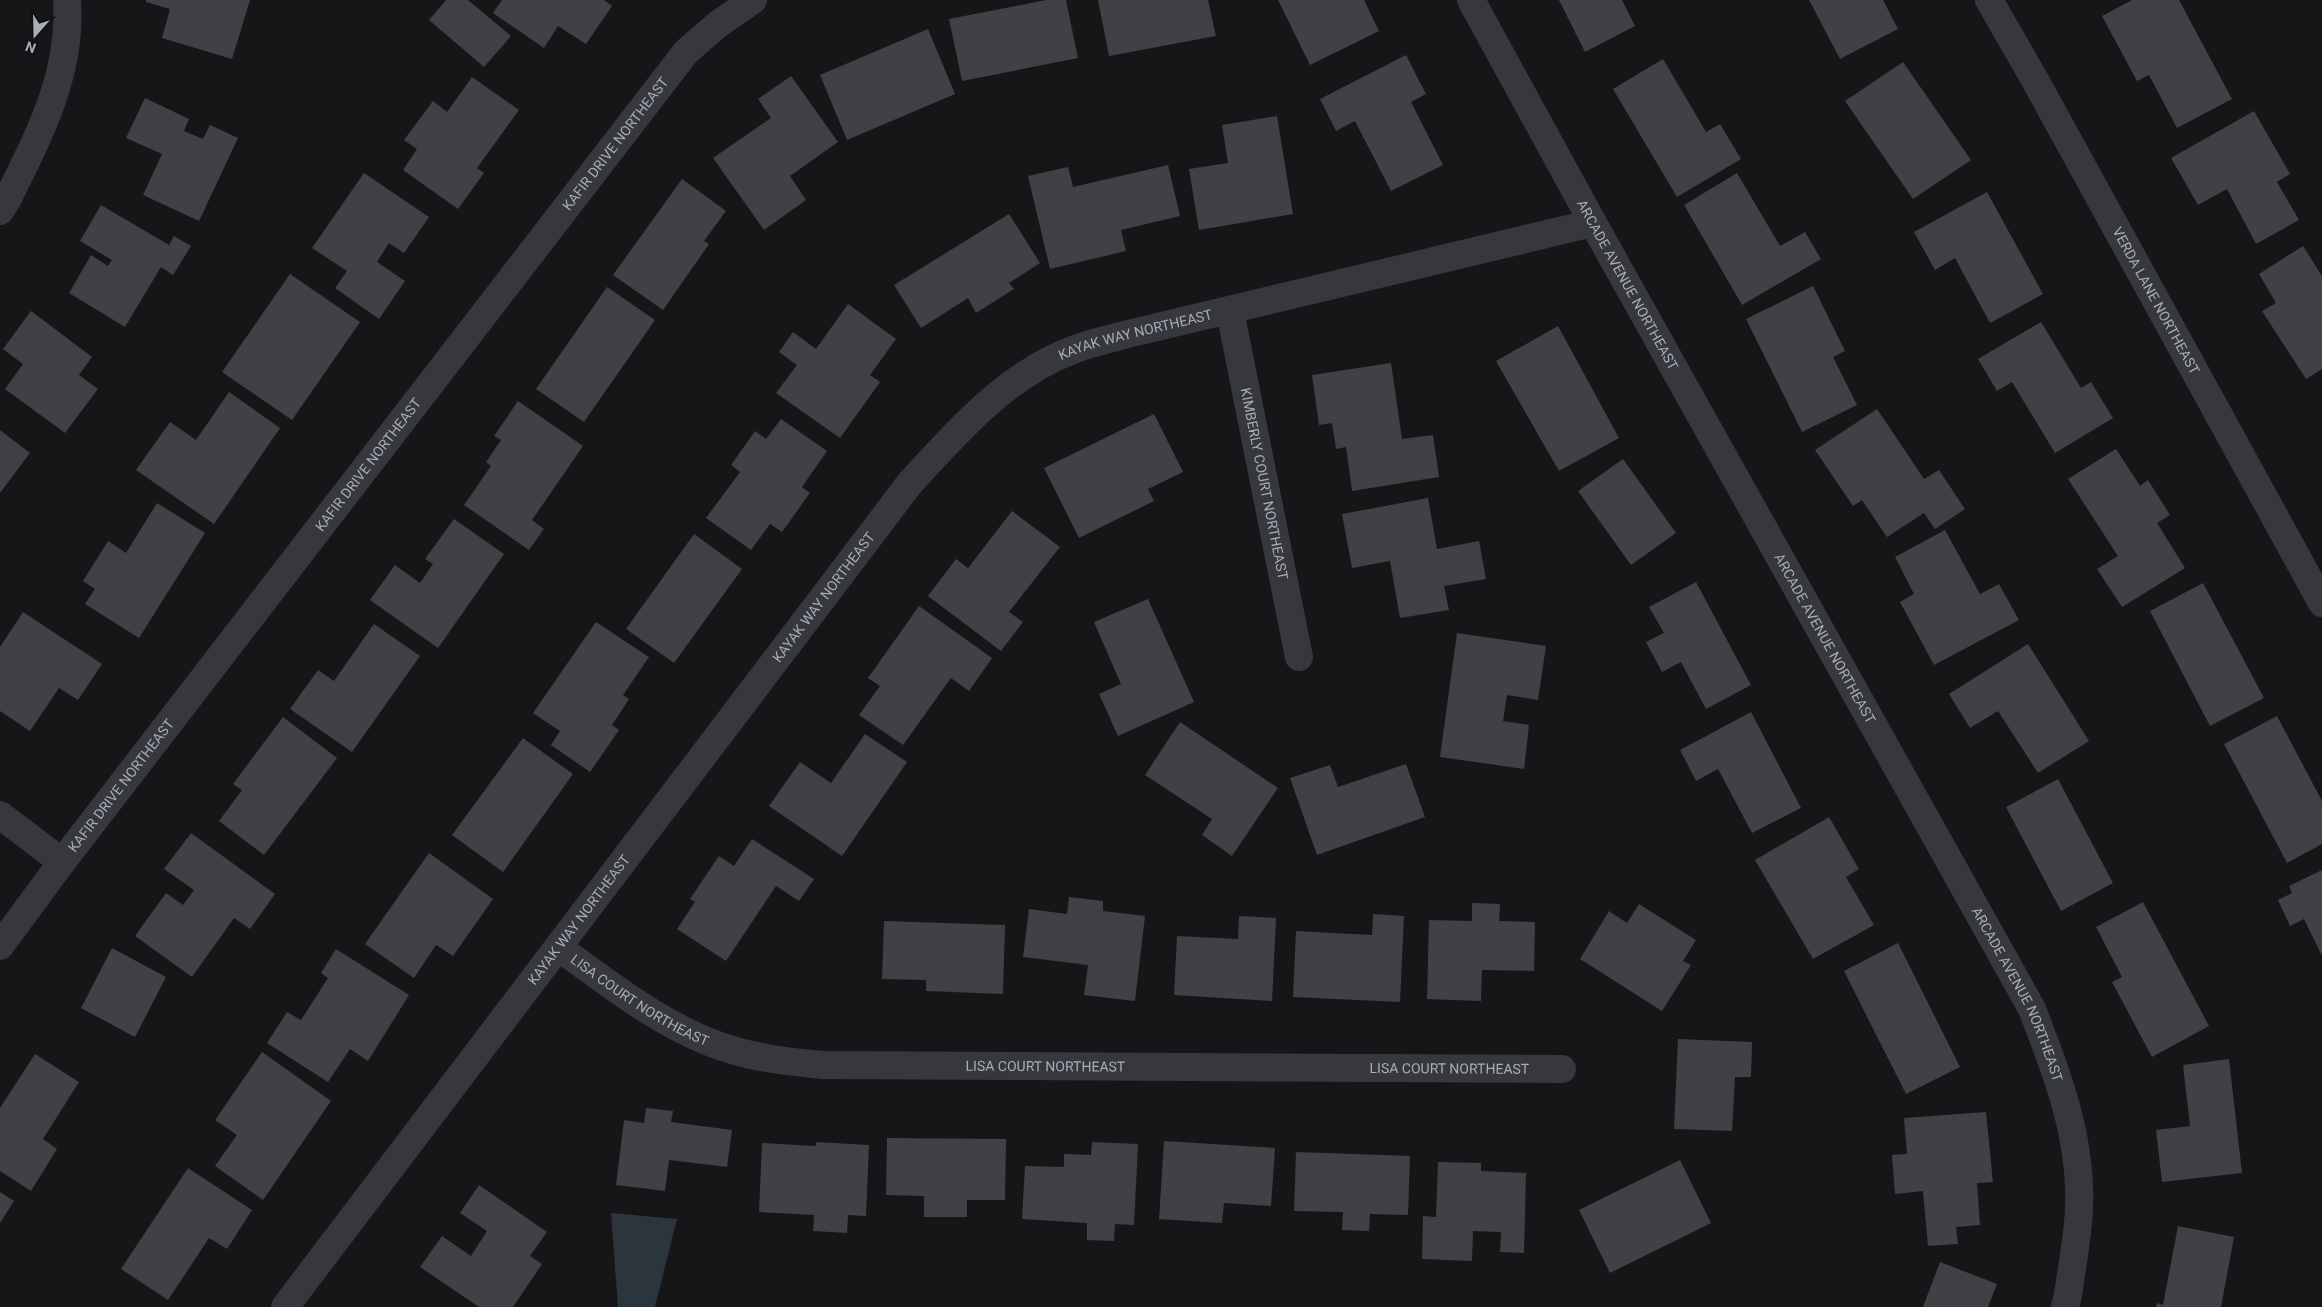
<svg xmlns="http://www.w3.org/2000/svg" width="2322" height="1307" font-family="Roboto,sans-serif">
	<rect width="100%" height="100%" fill="#161618"/>
	<path fill="#2c353c" d="M611,1213L677,1219L655,1307H618Z"/>
	<g fill="#404145">
		<path d="M146,0H250L232,59L162,38L170,9L146,2Z"/>
		<path d="M446,0H468L511,36L484,67L429,20Z"/>
		<path d="M502,0H604L612,6L586,44L558,26L544,48L493,13Z"/>
		<path d="M1046,0H1066L1078,58L962,81L949,19Z"/>
		<path d="M1098,0H1208L1216,36L1109,56Z"/>
		<path d="M1278,0H1364L1379,31L1310,65Z"/>
		<path d="M1559,0H1622L1635,26L1585,52Z"/>
		<path d="M1809,0H1883L1898,29L1840,59Z"/>
		<path d="M2132,0H2179L2232,99L2177,128L2149,75L2137,81L2102,16Z"/>
		<path d="M928,29L955,94L847,140L820,75Z"/>
		<path d="M1406,55L1426,94L1411,102L1443,165L1391,191L1355,121L1336,131L1320,99Z"/>
		<path d="M1663,59L1706,132L1720,124L1741,159L1677,197L1613,89Z"/>
		<path d="M1903,62L1971,160L1913,199L1845,101Z"/>
		<path d="M791,76L838,142L790,176L806,200L764,230L713,158L771,118L758,99Z"/>
		<path d="M472,77L519,110L477,168L484,173L458,209L403,170L417,149L404,140L433,101L447,112Z"/>
		<path d="M145,98L189,119L184,131L203,139L210,125L238,138L199,221L143,195L162,154L126,138Z"/>
		<path d="M2254,111L2290,174L2277,182L2299,220L2256,244L2227,189L2198,205L2171,158Z"/>
		<path d="M1277,116L1293,214L1199,230L1189,169L1228,163L1222,125Z"/>
		<path d="M1168,165L1180,216L1121,230L1126,251L1050,269L1028,176L1068,167L1073,187Z"/>
		<path d="M364,173L429,217L404,253L389,243L377,262L405,281L379,319L335,288L347,271L312,248Z"/>
		<path d="M1737,173L1780,246L1805,232L1821,259L1742,305L1684,205Z"/>
		<path d="M682,179L726,211L704,241L709,244L663,310L613,275Z"/>
		<path d="M1987,192L2043,294L1990,323L1955,258L1935,270L1914,232Z"/>
		<path d="M101,205L169,245L174,236L191,246L173,275L161,267L125,327L69,293L91,255L108,266L112,260L80,241Z"/>
		<path d="M1009,214L1040,263L1009,283L1014,289L976,313L968,298L921,328L894,285Z"/>
		<path d="M2303,246L2322,276V369L2306,379L2262,311L2276,303L2259,274Z"/>
		<path d="M290,274L360,322L292,420L222,372Z"/>
		<path d="M1813,286L1845,351L1833,357L1857,405L1802,432L1746,319Z"/>
		<path d="M607,287L655,320L584,422L536,389Z"/>
		<path d="M848,304L896,339L870,375L880,382L840,438L776,393L797,365L779,352L793,332L816,349Z"/>
		<path d="M31,311L92,357L79,375L98,389L65,433L5,389L23,364L3,349Z"/>
		<path d="M2041,322L2081,388L2091,382L2113,418L2055,453L2012,382L1997,391L1978,359Z"/>
		<path d="M1558,326L1619,438L1559,471L1496,361Z"/>
		<path d="M1391,363L1402,439L1433,435L1439,477L1352,491L1346,447L1336,449L1332,423L1319,425L1312,375Z"/>
		<path d="M229,392L280,428L214,524L136,470L170,422L196,440Z"/>
		<path d="M518,401L583,446L532,520L544,529L529,550L464,505L491,466L486,462L501,440L494,436Z"/>
		<path d="M1877,409L1924,479L1939,470L1965,509L1935,529L1924,513L1887,537L1862,500L1853,506L1815,450Z"/>
		<path d="M1154,414L1183,472L1148,489L1154,501L1079,538L1044,468Z"/>
		<path d="M781,419L827,451L802,487L810,493L782,532L770,524L751,550L706,518L740,472L731,465L755,431L766,439Z"/>
		<path d="M0,430L30,453L0,493Z"/>
		<path d="M2116,449L2140,486L2148,480L2170,515L2157,523L2185,568L2122,607L2097,569L2118,556L2068,479Z"/>
		<path d="M1623,459L1676,533L1631,565L1578,491Z"/>
		<path d="M1428,498L1437,549L1479,541L1486,579L1444,586L1449,610L1400,618L1390,561L1352,568L1342,514Z"/>
		<path d="M157,503L205,533L139,638L85,604L95,589L83,581L108,541L126,553Z"/>
		<path d="M1012,511L1060,547L1009,612L1023,622L1001,651L928,596L956,559L968,568Z"/>
		<path d="M454,519L504,554L438,648L370,600L395,565L420,583L433,564L425,559Z"/>
		<path d="M1945,530L1980,594L1999,584L2019,620L1934,665L1900,602L1914,594L1895,557Z"/>
		<path d="M694,534L742,569L674,663L626,629Z"/>
		<path d="M1696,582L1751,685L1706,709L1681,662L1662,672L1646,642L1664,633L1649,607Z"/>
		<path d="M2203,583L2264,698L2210,726L2150,611Z"/>
		<path d="M1148,599L1194,702L1118,736L1099,694L1121,684L1094,622Z"/>
		<path d="M919,606L992,658L969,691L951,678L903,745L859,715L880,686L868,678Z"/>
		<path d="M23,612L102,664L78,700L59,688L30,731L0,711V647Z"/>
		<path d="M596,622L649,657L623,695L629,699L612,725L619,730L590,772L551,745L560,731L533,713Z"/>
		<path d="M374,624L420,656L352,752L290,709L318,670L334,681Z"/>
		<path d="M1457,633L1546,646L1538,700L1507,695L1503,721L1529,725L1524,769L1440,757Z"/>
		<path d="M2028,644L2089,741L2038,773L1998,711L1970,728L1949,694Z"/>
		<path d="M1751,712L1801,808L1752,833L1718,769L1696,781L1680,750Z"/>
		<path d="M2277,716L2322,801V844L2287,863L2224,744Z"/>
		<path d="M283,717L337,758L264,855L219,821L242,790L233,784Z"/>
		<path d="M1180,722L1278,788L1232,856L1202,835L1212,819L1145,775Z"/>
		<path d="M865,734L907,762L842,856L769,806L800,762L831,783Z"/>
		<path d="M523,738L573,774L503,872L452,835Z"/>
		<path d="M1406,764L1425,817L1317,855L1290,778L1330,765L1338,787Z"/>
		<path d="M2058,779L2113,883L2061,911L2006,807Z"/>
		<path d="M1829,817L1859,869L1846,877L1874,925L1813,959L1755,860Z"/>
		<path d="M191,833L275,894L250,929L234,918L192,977L135,936L166,893L183,905L194,890L164,869Z"/>
		<path d="M752,839L814,879L799,901L776,886L726,961L677,929L695,902L690,899L719,856L734,866Z"/>
		<path d="M429,853L493,899L453,956L436,945L414,978L365,944Z"/>
		<path d="M2322,870V956L2304,919L2290,926L2278,900L2292,893L2289,886Z"/>
		<path d="M1069,897L1103,901V911L1145,916L1135,1001L1084,995L1088,965L1023,957L1029,909L1067,914Z"/>
		<path d="M2143,902L2209,1026L2152,1057L2112,982L2122,977L2096,927Z"/>
		<path d="M1472,903L1500,904L1499,921L1535,922L1534,971L1482,970L1481,1001L1427,999L1429,920L1472,921Z"/>
		<path d="M1639,904L1696,940L1683,961L1691,965L1662,1011L1580,959L1609,911L1627,923Z"/>
		<path d="M1373,914L1404,916L1400,1002L1293,997L1296,931L1372,935Z"/>
		<path d="M1239,916L1276,918L1272,1001L1174,995L1177,936L1238,939Z"/>
		<path d="M884,921L1005,925L1003,994L926,991V980L882,979Z"/>
		<path d="M1898,943L1960,1067L1906,1094L1844,971Z"/>
		<path d="M112,948L166,977L135,1037L81,1008Z"/>
		<path d="M336,949L409,995L368,1061L350,1049L328,1082L267,1043L287,1012L301,1020L328,978L321,973Z"/>
		<path d="M1678,1039L1752,1042L1751,1077H1735L1732,1131L1674,1129Z"/>
		<path d="M262,1052L331,1101L263,1200L215,1166L237,1135L215,1120Z"/>
		<path d="M35,1054L79,1082L43,1139L57,1149L31,1191L0,1171V1108Z"/>
		<path d="M2229,1059L2242,1173L2162,1182L2156,1130L2190,1126L2183,1065Z"/>
		<path d="M646,1108L673,1111L671,1122L732,1130L727,1167L669,1160L665,1191L616,1185L624,1120L644,1123Z"/>
		<path d="M1986,1112L1993,1182L1977,1183L1980,1225L1956,1227L1958,1244L1928,1246L1923,1191L1895,1194L1892,1155L1907,1154L1904,1118Z"/>
		<path d="M887,1138L1006,1139L1005,1200H967V1217H924V1196L886,1195Z"/>
		<path d="M1164,1141L1275,1148L1271,1206L1224,1203L1222,1223L1159,1219Z"/>
		<path d="M816,1142L869,1145L866,1216L848,1215L847,1233L813,1231L814,1215L759,1212L762,1143L816,1146Z"/>
		<path d="M1092,1142L1138,1144L1134,1225L1115,1224L1114,1241L1087,1240V1223L1022,1219L1025,1166L1064,1167V1154L1091,1155Z"/>
		<path d="M1296,1152L1410,1156L1408,1215L1370,1214L1369,1231L1342,1230L1343,1212L1294,1211Z"/>
		<path d="M1680,1160L1711,1223L1610,1273L1579,1210Z"/>
		<path d="M1438,1162L1481,1163V1171L1526,1173L1524,1253L1500,1252L1501,1232L1473,1231L1472,1261L1422,1259L1423,1216L1436,1217Z"/>
		<path d="M188,1168L252,1210L227,1249L209,1238L168,1300L121,1269Z"/>
		<path d="M479,1185L547,1232L530,1256L542,1264L513,1307H479L420,1267L442,1236L471,1256L487,1231L460,1213Z"/>
		<path d="M0,1192L14,1201L0,1223Z"/>
		<path d="M2178,1226L2234,1237L2221,1307H2156L2157,1303L2163,1305Z"/>
		<path d="M1940,1262L1997,1284L1988,1307H1923Z"/>
	</g>
	<g fill="none" stroke-linecap="round" stroke-linejoin="round">
		<g stroke="#37383d" stroke-width="28">
			<path id="s1" d="M1471,0L1593,223L2032,1009C2057,1073 2082,1138 2079,1208C2078,1236 2072,1266 2068,1295L2065,1307"/>
			<path id="s2" d="M1989,0L2035,80L2322,603"/>
			<path d="M0,211L7,200C39,135 72,75 67,0"/>
			<path id="s3" d="M1230,311L1299,657"/>
			<path d="M0,815L62,862"/>
			<path id="s4" d="M0,946L62,862L686,52L717,25L753,0"/>
			<path id="s5" d="M558,947C612,986 668,1031 732,1050C762,1059 792,1062 823,1065L1562,1069"/>
			<path id="s6" d="M285,1307L910,483C956,433 1007,374 1073,350C1090,343 1110,339 1128,334L1593,223"/>
		</g>
	</g>
	<g text-anchor="middle" stroke-width="4" stroke-linejoin="round" paint-order="stroke">
		<g font-size="14" fill="#a8adb8" stroke="#111113">
			<text dy="5" stroke="none"><textPath href="#s4" startOffset="1011">KAFIR DRIVE NORTHEAST</textPath></text>
			<text dy="5" stroke="none"><textPath href="#s1" startOffset="325">ARCADE AVENUE NORTHEAST</textPath></text>
			<text dy="5" stroke="none"><textPath href="#s2" startOffset="344">VERDA LANE NORTHEAST</textPath></text>
			<text dy="5" stroke="none"><textPath href="#s6" startOffset="1311">KAYAK WAY NORTHEAST</textPath></text>
			<text dy="5" stroke="none"><textPath href="#s4" startOffset="606">KAFIR DRIVE NORTHEAST</textPath></text>
			<text dy="5" stroke="none"><textPath href="#s3" startOffset="176">KIMBERLY COURT NORTHEAST</textPath></text>
			<text dy="5" stroke="none"><textPath href="#s6" startOffset="891">KAYAK WAY NORTHEAST</textPath></text>
			<text dy="5" stroke="none"><textPath href="#s1" startOffset="730">ARCADE AVENUE NORTHEAST</textPath></text>
			<text dy="5" stroke="none"><textPath href="#s4" startOffset="201">KAFIR DRIVE NORTHEAST</textPath></text>
			<text dy="5" stroke="none"><textPath href="#s6" startOffset="486">KAYAK WAY NORTHEAST</textPath></text>
			<text dy="5" stroke="none"><textPath href="#s1" startOffset="1135">ARCADE AVENUE NORTHEAST</textPath></text>
			<text dy="5" stroke="none"><textPath href="#s5" startOffset="98">LISA COURT NORTHEAST</textPath></text>
			<text dy="5" stroke="none"><textPath href="#s5" startOffset="518">LISA COURT NORTHEAST</textPath></text>
			<text dy="5" stroke="none"><textPath href="#s5" startOffset="922">LISA COURT NORTHEAST</textPath></text>
		</g>
	</g>
	<g transform="translate(35 35) rotate(200)" stroke="#111113" stroke-width="4" paint-order="stroke">
	<path d="M0-4L9 19L0 12L-9 19Z" fill="#a8adb8"/>
	<text y="-8" font-size="14" font-weight="bold" text-anchor="middle" fill="#a8adb8">N</text>
	</g>
</svg>
